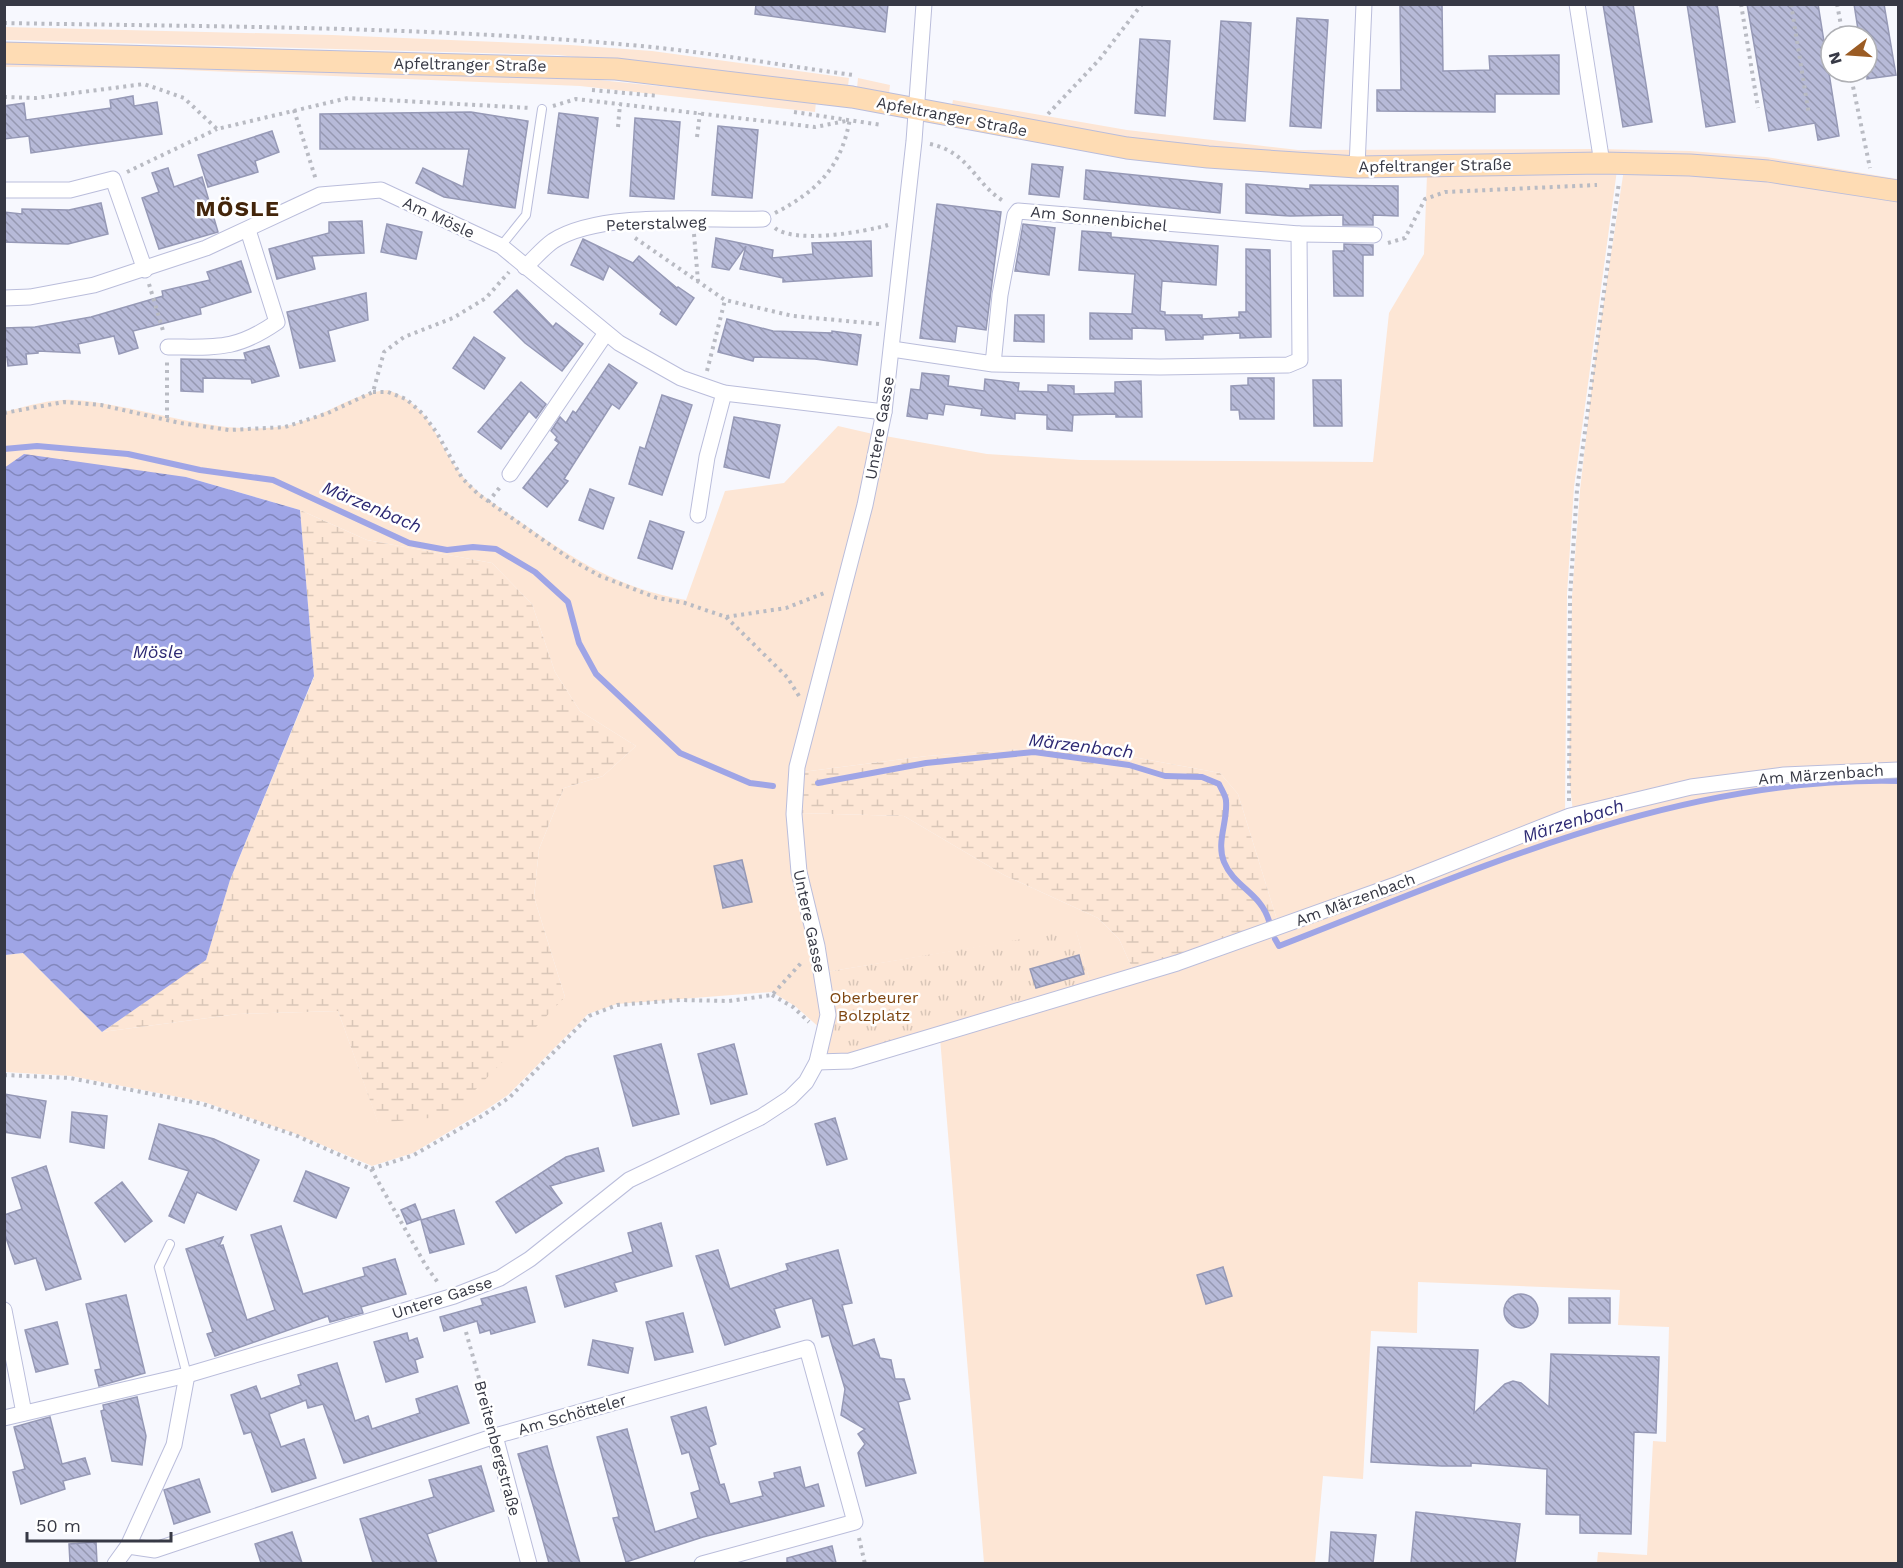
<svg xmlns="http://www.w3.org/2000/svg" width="1903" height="1568" font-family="'Work Sans',sans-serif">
	<defs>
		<pattern id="wetland-marsh" width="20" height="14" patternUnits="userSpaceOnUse" patternTransform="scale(1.5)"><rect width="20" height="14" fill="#fde6d5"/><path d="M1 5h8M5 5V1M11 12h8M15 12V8" fill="none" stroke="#d9c6b8"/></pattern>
		<pattern id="park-tufts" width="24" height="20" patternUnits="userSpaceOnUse" patternTransform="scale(1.5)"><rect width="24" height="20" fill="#fde6d5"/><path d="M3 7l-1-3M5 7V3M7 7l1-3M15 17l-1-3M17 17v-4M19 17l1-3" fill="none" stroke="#d9c6b8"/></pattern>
		<pattern id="water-waves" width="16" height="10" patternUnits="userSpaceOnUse" patternTransform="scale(1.5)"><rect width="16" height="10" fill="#9fa5e6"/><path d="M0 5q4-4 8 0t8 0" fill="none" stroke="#8287bc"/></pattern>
		<pattern id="building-back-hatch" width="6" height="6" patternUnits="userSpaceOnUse" patternTransform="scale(1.5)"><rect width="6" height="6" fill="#b7bad8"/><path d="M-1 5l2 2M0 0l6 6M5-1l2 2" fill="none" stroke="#9698b1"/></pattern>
	</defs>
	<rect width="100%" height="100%" fill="#f7f8fe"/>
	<g fill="#fde6d5">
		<path d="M5,27L332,35L570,45L652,51L849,78L848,86L558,55L5,40Z"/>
		<path d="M5,62L560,76L816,102L815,112L580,86L134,68L5,67Z"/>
		<path d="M858,78L890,85L889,94L857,88Z"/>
		<path d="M953,100L1127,130L1298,150L1598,149L1690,151L1766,157L1898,179V185L1768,165L1298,157L1127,139L951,110Z"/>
		<path d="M1624,169L1768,177L1898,201V768L1784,772L1573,813L1569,775L1572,596L1580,490L1595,359Z"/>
		<path d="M1617,170L1574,487L1567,594L1565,815L1278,923L1238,794L1220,773L1133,757L1033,748L927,756L802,772L885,436L987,454L1080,460L1373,462L1389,313L1424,254L1427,175Z"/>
		<path d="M388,390C435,408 435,444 464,478C480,496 502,509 522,523C575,560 620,589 686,600L725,491L784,483L838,426L873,434L859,507L791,768L824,1014L821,1029L795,1006L772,992L617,1004L588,1014L508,1095L481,1113L413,1153L372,1166L296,1134L204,1102L71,1076L5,1072V955L23,953L102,1032L238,1014L338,1011L378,1122L565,997L534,897L539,849L564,788L603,776L636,746L580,711L555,672L532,604L492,563L367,540L300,510L186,477L5,468V412C23,407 43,401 63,400C82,399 103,404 122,407C174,417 231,435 285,426C321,420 352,392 388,390Z"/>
		<path d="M1898,773V1563H1597L1598,1552L1647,1555L1653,1441L1666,1442L1669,1327L1618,1325L1620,1290L1418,1282L1417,1333L1371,1331L1363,1479L1323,1476L1315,1563H984L940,1038L1571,820L1691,791L1783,778Z"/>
		<path d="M799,813L904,816L1004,875L1098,918L1119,939L1134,972L1091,986L1076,931L826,972L802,872Z"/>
	</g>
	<g fill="url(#wetland-marsh)">
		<path d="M300,510L367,540L492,563L532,604L555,672L580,711L636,746L603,776L564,788L539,849L534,897L565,997L450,1116L378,1123L338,1011L238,1014L102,1032L206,959L230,880L314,677Z"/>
		<path d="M1033,748L1133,757L1220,773L1238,794L1278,923L1134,972L1119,939L1098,918L1004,875L904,816L799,813L802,772L927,756Z"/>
	</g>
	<path fill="url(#park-tufts)" d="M1076,930L1091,986L849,1057L823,1058L826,972Z"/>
	<path fill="url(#water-waves)" d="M24,454L186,477L300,510L314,676L230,880L206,960L102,1032L23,953L5,955L4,468Z"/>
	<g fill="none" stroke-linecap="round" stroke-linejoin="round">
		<g stroke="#9fa5e6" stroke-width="6">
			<path d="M4,449L37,446L128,454L200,470L273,480L409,543L447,550L473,547L496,549L535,572L568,602L579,643L596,674L680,753L750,783L773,786"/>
			<path d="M818,783L926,763L1034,752L1129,765L1165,776L1202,777L1219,784C1221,789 1226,796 1226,801C1228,821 1216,842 1224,862C1234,887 1261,893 1269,921"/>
			<path d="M1275,939L1279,946C1478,869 1680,776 1898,781"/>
		</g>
	</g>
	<g fill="url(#building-back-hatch)" stroke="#9699b6" stroke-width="1.5">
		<path d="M756,4H888L885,32L755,14Z"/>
		<path d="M1400,4H1442L1443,71L1490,70L1489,56L1559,55V94H1495V112L1377,111V90H1401Z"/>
		<path d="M1603,4H1633L1652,122L1623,127Z"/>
		<path d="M1687,4H1717L1735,122L1706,127Z"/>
		<path d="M1747,4H1818L1839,136L1818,140L1815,123L1769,131Z"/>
		<path d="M1854,4H1884L1896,75L1867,79V36H1859Z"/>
		<path d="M1297,18L1328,20L1321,128L1290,126Z"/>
		<path d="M1221,21L1251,23L1245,121L1214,119Z"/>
		<path d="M1140,39L1170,41L1165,116L1135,113Z"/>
		<path d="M133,96L134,106L157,102L162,134L31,153L29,136L4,139V106L24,103L26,120L111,108L110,100Z"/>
		<path d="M471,112L528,121L515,208L444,197L416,183L423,168L463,187L469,149H320V114Z"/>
		<path d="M559,113L598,118L588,198L548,193Z"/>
		<path d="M635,118L680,122L674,199L630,196Z"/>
		<path d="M718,126L758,130L752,198L712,195Z"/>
		<path d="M272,131L279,152L255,161L258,172L208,187L198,155Z"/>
		<path d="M1032,164L1063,167L1059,197L1029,194Z"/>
		<path d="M168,168L174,187L202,177L218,232L159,249L142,198L159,192L152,173Z"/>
		<path d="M1086,170L1222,184L1220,213L1084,199Z"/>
		<path d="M1246,184L1310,189V185L1398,186V216L1373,215V225H1343V215L1290,216L1246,213Z"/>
		<path d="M101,203L108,234L68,244L4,242V212L22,214V209L69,210Z"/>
		<path d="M937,204L1001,212L986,330L957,326L955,342L920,338Z"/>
		<path d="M362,221L364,253L312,256L315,269L277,279L269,249L329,233V222Z"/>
		<path d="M387,224L422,232L416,259L381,252Z"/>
		<path d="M1023,224L1055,228L1049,275L1015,271Z"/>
		<path d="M1082,231L1111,233V237L1218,246L1216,285L1162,281L1160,311L1165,312V315H1202V319L1239,317V312H1246V249L1270,250L1271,337L1240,338V333L1203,335V339L1166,340L1165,329L1132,328V339H1090V313L1132,314L1135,274L1079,270Z"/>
		<path d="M716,238L773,250L772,258L813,254L812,243L871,241L872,276L783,282V278L740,269L746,246L729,270L712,267Z"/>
		<path d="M583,239L633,263L639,256L677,288L678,287L694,298L676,325L660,314L662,310L609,266L603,280L571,265Z"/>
		<path d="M1344,244L1373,245V255H1363V296H1334L1333,251H1344Z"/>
		<path d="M241,261L251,292L200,308L201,314L133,331L138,348L119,354L114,336L78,344L80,353L38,351V353L26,354L27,364L8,366L7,357H4V328L35,327L91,317L163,296L162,291L210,280L207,272Z"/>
		<path d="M517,290L553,327L556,323L583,344L562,371L525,343L494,312Z"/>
		<path d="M366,293L368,320L328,331L335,361L300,368L287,312Z"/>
		<path d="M1015,315H1044V342L1014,341Z"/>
		<path d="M727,319L773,331L832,333V331L861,335L857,365L815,359L754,357L753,361L718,352Z"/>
		<path d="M474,337L505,358L484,389L453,368Z"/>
		<path d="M269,346L279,376L252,383L251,379L203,378V392L181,391V359L246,360L244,353Z"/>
		<path d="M609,364L637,383L619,409L612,404L564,479L568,481L547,507L523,488L559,443L555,440L557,437L551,431L560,417L566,423L573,411L576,413Z"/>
		<path d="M922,373L949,376L948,386L984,391L985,379L1019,383L1018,391L1048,392V385L1074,386V394L1115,393V382L1141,381L1142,417H1116V414L1073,415L1072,431L1047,429V415L1015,413V419L981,415L982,409L945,404L943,415L928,413L927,419L907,416L911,389L920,390Z"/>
		<path d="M1248,378H1274V419H1240L1239,410H1231V386L1248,385Z"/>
		<path d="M1313,380H1341L1342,426H1314Z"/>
		<path d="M521,382L546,404L536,418L529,411L501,449L478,432Z"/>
		<path d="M662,395L692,405L662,495L629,484L640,447L645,449Z"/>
		<path d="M734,417L780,425L769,478L724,467Z"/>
		<path d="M590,489L614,498L603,529L579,520Z"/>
		<path d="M650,521L684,532L672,569L638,558Z"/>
		<path d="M742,860L752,902L723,908L714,866Z"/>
		<path d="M1079,955L1084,974L1036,988L1030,969Z"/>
		<path d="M661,1044L679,1114L633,1126L614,1056Z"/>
		<path d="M734,1044L747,1094L711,1104L698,1054Z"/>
		<path d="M4,1094L46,1101L40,1138L4,1132Z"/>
		<path d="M72,1112L107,1116L104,1148L70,1142Z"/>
		<path d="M835,1118L847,1159L827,1165L815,1124Z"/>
		<path d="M159,1124L214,1139L259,1160L236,1210L197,1192L184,1223L169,1216L189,1171L149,1159Z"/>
		<path d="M598,1148L604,1171L550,1186L562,1203L516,1233L496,1202L566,1157Z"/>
		<path d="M46,1166L81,1279L46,1290L36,1258L15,1264L4,1232V1215L22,1209L12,1178Z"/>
		<path d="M306,1171L349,1188L336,1218L294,1201Z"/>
		<path d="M122,1182L152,1221L125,1242L95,1203Z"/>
		<path d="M415,1204L421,1219L407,1224L401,1210Z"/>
		<path d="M454,1210L464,1244L430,1253L421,1220Z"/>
		<path d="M661,1223L672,1266L614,1283L617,1291L565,1307L556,1276L633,1252L628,1233Z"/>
		<path d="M281,1226L303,1294L365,1276L363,1268L395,1259L406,1294L361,1307L363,1313L330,1322L328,1316L215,1356L207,1334L213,1332L186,1249L223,1237L219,1246L223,1245L247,1320L275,1310L251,1235Z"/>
		<path d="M718,1250L730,1289L788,1270L786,1264L838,1250L852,1303L842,1305L853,1346L874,1339L880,1358L891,1360L895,1379H904L910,1399L898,1402L916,1473L866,1486L858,1453L865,1444L858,1434L865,1429L841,1415L845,1389L829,1335L822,1337L812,1298L774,1309L780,1327L725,1345L696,1256Z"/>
		<path d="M1223,1267L1232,1296L1206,1304L1197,1275Z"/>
		<path d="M526,1287L535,1322L491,1334L490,1330L480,1333L477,1321L444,1331L440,1317L483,1305L481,1299Z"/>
		<circle cx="1521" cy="1311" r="17"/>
		<path d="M126,1295L145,1373L99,1386L95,1370L101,1369L86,1304Z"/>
		<rect x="1569" y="1298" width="41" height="25"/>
		<path d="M683,1313L693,1352L655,1360L646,1322Z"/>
		<path d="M57,1322L68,1364L36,1372L25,1330Z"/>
		<path d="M407,1333L409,1341L417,1338L423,1357L415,1360L418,1372L386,1382L374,1342Z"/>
		<path d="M593,1340L633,1348L628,1373L588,1365Z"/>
		<path d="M1378,1347L1478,1350L1474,1413L1505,1384L1513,1381L1521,1383L1549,1407L1551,1354L1659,1357L1656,1433L1634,1432L1631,1534L1580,1533V1515L1546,1514L1547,1469L1471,1463V1466H1442L1371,1462Z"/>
		<path d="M337,1363L355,1421L368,1416L372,1429L420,1413L416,1399L457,1386L469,1423L344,1463L323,1404L308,1408L306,1400L269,1414L281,1447L304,1439L316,1478L272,1492L251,1432L244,1434L231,1395L256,1386L261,1399L301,1385L298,1375Z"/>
		<path d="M137,1397L146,1436L142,1465L112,1461L101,1411L104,1410L103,1405Z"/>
		<path d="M706,1407L716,1444L709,1447L720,1485L724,1484L730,1504L763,1496L759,1482L775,1478L774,1473L800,1467L805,1488L818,1484L824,1506L703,1537L626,1562L613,1518L619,1517L597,1437L627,1429L655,1532L698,1518L691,1493L700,1490L689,1452L682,1454L671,1417Z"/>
		<path d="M50,1417L62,1464L85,1458L90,1474L63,1481L65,1489L21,1504L13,1472L25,1469L14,1427Z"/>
		<path d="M547,1446L552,1465L580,1563H549L535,1512L518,1454Z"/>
		<path d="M481,1466L494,1511L427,1534L437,1563H373L360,1519L434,1497L429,1480Z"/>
		<path d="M199,1479L210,1512L174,1524L164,1490Z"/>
		<path d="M1416,1512L1520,1524L1515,1563H1411Z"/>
		<path d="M292,1532L302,1563H261L255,1544Z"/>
		<path d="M1331,1532L1376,1535L1373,1563H1329Z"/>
		<path d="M96,1542L97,1563H70L69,1544Z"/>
		<path d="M832,1546L836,1563H787V1558Z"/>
	</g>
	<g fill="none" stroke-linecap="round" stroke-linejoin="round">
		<defs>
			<g id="lane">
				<path d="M501,246L526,215L542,109"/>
				<path d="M170,1244L159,1267L187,1375"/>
			</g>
			<g id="street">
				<path d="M1577,4L1602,163"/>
				<path d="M1357,167L1364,4"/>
				<path d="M4,190H70L113,179L145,270"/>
				<path d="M1299,234L1374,235"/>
				<path d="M525,267C534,259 543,248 553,241C601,210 705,221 763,219"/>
				<path d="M4,298L30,297L94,285L206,248L320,195L381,190L501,246L619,343L681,378L724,393L884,412"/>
				<path d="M168,347C216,347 235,351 277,322L248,230"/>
				<path d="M892,349L993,364L1160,367L1288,365L1300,360L1299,234L1018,211L1015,215L1000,295L993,364"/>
				<path d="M510,474L606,333"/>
				<path d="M698,515L707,457L724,393"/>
				<path d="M817,1062L850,1061L1177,963L1398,884L1570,816L1691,787L1784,775L1898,770"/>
				<path d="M4,1310L24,1413"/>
				<path d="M4,1418L187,1375L454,1296L500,1278L530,1259L629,1180L761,1117L790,1098L806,1082L817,1062L828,1015L817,946L799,872L794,814L797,767L865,505L884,412L914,141L924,4"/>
				<path d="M495,1436L529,1564"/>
				<path d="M128,1546L155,1550L495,1436L807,1348L855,1522L702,1564"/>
				<path d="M115,1564L128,1546L174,1445L187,1375"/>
			</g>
			<path id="secondary" d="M4,53L616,69L852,97L1127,148L1208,157L1357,167L1602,163L1690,165L1768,171L1898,191"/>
		</defs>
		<use href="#lane" stroke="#babddb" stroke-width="10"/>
		<use href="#street" stroke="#babddb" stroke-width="17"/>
		<use href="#secondary" stroke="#babddb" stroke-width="23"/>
		<g stroke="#b9bbc3" stroke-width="4" stroke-dasharray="3 4.5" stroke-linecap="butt">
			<path d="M1741,4L1758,108"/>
			<path d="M1791,4L1809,115"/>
			<path d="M1837,4L1843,36"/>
			<path d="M4,23C220,27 437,26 651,47C719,54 786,66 853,75"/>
			<path d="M1850,72L1870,168"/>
			<path d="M592,90L659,96"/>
			<path d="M4,97L36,98L144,84L184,98L217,129L348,98L531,108"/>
			<path d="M553,106L576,99L815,127L846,121"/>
			<path d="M294,110L316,180"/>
			<path d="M794,112L882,125"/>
			<path d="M1048,114L1099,60L1142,4"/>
			<path d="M618,127L620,104"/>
			<path d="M697,137L700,113"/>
			<path d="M930,144C970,152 975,185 1005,202"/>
			<path d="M127,172L217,129"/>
			<path d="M775,213C818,191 842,166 850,118"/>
			<path d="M775,228C795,244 864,232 888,225"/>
			<path d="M694,234L698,281"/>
			<path d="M635,238L725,300L793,316L879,324"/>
			<path d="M1388,243L1405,238L1425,199L1445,192L1597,185"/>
			<path d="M149,284L164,334"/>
			<path d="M707,371L725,300"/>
			<path d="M373,392H388L406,399L423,414L437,433L462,478L478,494L570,559L600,576L657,598L685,603L726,617L786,608L827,592"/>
			<path d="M4,413L64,402L101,405L180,423L229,430L285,427L328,413L373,392L384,352L404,337L453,318L486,298L509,272"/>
			<path d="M167,418V362"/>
			<path d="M488,502L501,486"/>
			<path d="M726,617L787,677L799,696"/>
			<path d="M1569,801L1570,597L1577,490L1619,182"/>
			<path d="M772,995L793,1007L809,1022"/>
			<path d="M4,1075L70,1078L203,1104L295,1135L371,1169L414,1155L482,1116L510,1097L589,1016L617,1005L680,1000L729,1001L772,995L802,962"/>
			<path d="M371,1169L426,1266L439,1284"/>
			<path d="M466,1332L491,1421"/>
			<path d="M859,1538L865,1564"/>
		</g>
		<use href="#lane" stroke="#fff" stroke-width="8"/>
		<use href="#street" stroke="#fff" stroke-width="15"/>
		<use href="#secondary" stroke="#fedcb4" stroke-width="21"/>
	</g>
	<g text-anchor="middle" stroke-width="5" stroke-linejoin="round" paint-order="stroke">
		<g font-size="16" fill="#373945" stroke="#fff">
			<text transform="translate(470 64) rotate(1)" y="6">Apfeltranger Straße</text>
			<text transform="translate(952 116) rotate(11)" y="6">Apfeltranger Straße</text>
			<text transform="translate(1435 165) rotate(-1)" y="6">Apfeltranger Straße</text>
			<text transform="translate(439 217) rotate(25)" y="6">Am Mösle</text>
			<text transform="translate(1099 218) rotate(6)" y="6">Am Sonnenbichel</text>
			<text transform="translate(656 223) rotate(-2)" y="6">Peterstalweg</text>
			<text transform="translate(879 428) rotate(-80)" y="6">Untere Gasse</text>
			<text transform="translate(1821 774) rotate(-4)" y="6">Am Märzenbach</text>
			<text transform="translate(1355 899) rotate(-20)" y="6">Am Märzenbach</text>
			<text transform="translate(810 921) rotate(78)" y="6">Untere Gasse</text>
			<text transform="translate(442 1297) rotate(-18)" y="6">Untere Gasse</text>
			<text transform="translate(572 1414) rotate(-16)" y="6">Am Schötteler</text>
			<text transform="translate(498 1448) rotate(75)" y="6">Breitenbergstraße</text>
		</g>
		<g font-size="16" fill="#7e4611" stroke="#fff">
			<text x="874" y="1003">Oberbeurer<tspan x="874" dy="18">Bolzplatz</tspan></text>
		</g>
		<g font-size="18" font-style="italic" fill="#2d2973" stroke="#fff">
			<text transform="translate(372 507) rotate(23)" y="6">Märzenbach</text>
			<text x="158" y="658">Mösle</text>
			<text transform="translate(1081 746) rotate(7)" y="6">Märzenbach</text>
			<text transform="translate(1573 821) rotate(-18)" y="6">Märzenbach</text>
		</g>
		<g font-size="22" font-weight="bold" letter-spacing="1.5" fill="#43250a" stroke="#fff">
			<text x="238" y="216">MÖSLE</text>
		</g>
	</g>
	<rect width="1903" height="1568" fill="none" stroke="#373945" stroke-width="12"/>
	<g transform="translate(1849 54) rotate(253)"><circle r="28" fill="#ffffff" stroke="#afb0b5" stroke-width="1.5"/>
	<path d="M0-4.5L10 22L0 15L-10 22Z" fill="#9b5c24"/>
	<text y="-9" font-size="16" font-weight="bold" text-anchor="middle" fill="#373945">N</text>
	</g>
	<path d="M27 1532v9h144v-9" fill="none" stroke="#373945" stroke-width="3"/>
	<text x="36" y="1532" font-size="18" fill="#373945" stroke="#ffffff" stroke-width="4.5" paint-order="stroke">50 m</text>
</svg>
